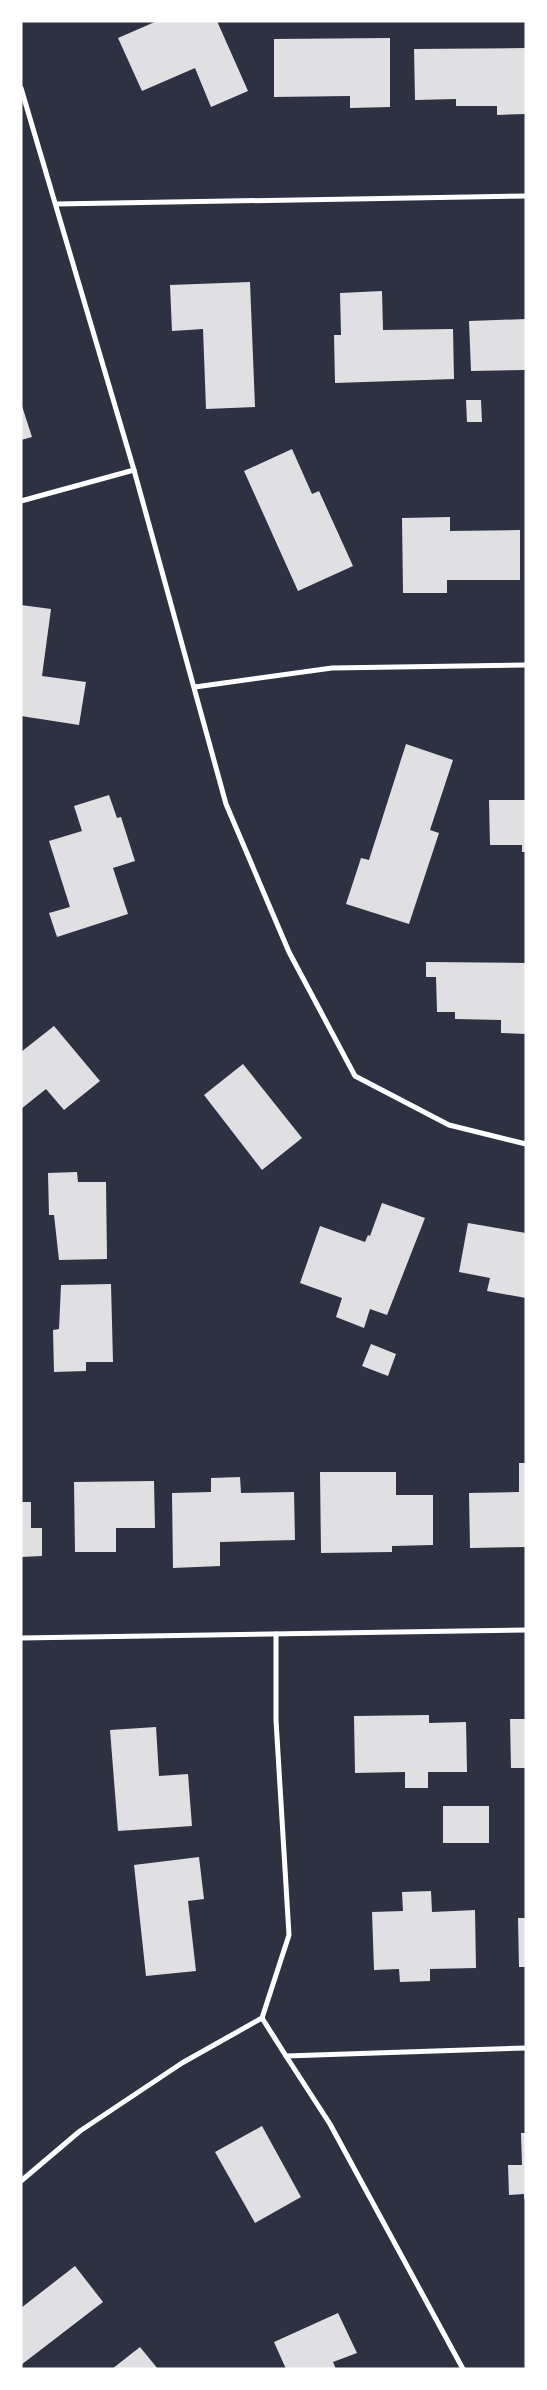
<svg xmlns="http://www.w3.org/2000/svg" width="547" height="2390" font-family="Quicksand,sans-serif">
	<rect width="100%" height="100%" fill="#2d3142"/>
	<g fill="#e0e0e3">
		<path d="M157,21H217L248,91L211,107L195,68L142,91L118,38Z"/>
		<path d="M390,38V107L350,108V96L274,97V39Z"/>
		<path d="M526,48V114L497,115V106H456V99L415,100L414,49Z"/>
		<path d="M250,282L255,407L206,409L203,329L172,331L170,285Z"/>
		<path d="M382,291L383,330L453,329L454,379L335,383L334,335H341L340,293Z"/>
		<path d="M526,319V370L471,371L469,321Z"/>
		<path d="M466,400H481L482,422H467Z"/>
		<path d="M21,403L32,437L21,440Z"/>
		<path d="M292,449L312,494L319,491L353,566L298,591L244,471Z"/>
		<path d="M450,517V531L520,530V580H447V593H403L402,518Z"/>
		<path d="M21,605L51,609L42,676L86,682L79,725L21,716Z"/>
		<path d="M406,744L453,760L430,830L439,833L409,924L346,904L361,858L369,860Z"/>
		<path d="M109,795L117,818L121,817L135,861L113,868L128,914L57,937L49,913L70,907L49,841L82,831L74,806Z"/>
		<path d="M489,800H526V852H522V845H490Z"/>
		<path d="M426,962L526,963V1034L501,1033V1020L455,1019V1012H437L436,977H426Z"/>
		<path d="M54,1026L100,1081L64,1110L46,1089L21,1109V1052Z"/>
		<path d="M243,1064L302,1138L262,1170L204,1095Z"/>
		<path d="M77,1172L78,1182H106L107,1259L59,1260L54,1215H49L48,1173Z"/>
		<path d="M382,1203L425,1218L387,1315L370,1309L364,1328L336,1317L342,1298L300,1283L320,1226L365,1242L368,1235L370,1236Z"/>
		<path d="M468,1223L526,1233V1298L487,1291L490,1278L459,1272Z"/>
		<path d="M111,1284L113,1362H86V1371L54,1372L53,1330L59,1329L61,1285Z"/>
		<path d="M371,1344L396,1354L388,1376L362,1366Z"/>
		<path d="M519,1463H526V1547L470,1548L469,1493L519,1492Z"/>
		<path d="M320,1472H396V1495H433V1545L392,1546V1552L321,1553Z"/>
		<path d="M240,1477L241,1493L294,1492L295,1540L220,1542V1566L173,1568L172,1493L211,1492V1478Z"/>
		<path d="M154,1481L155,1528H116V1552H75L74,1482Z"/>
		<path d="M21,1502H31V1528H42V1556L21,1557Z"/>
		<path d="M429,1715V1723L466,1722L467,1772H428V1788H405V1772L355,1773L354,1716Z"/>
		<path d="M510,1719H526V1768H511Z"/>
		<path d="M156,1727L159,1776L188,1774L192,1826L118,1831L110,1730Z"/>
		<rect x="443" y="1806" width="46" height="37"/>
		<path d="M199,1857L204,1899L188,1901L196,1971L146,1976L134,1865Z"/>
		<path d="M431,1891L432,1912L475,1910L476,1968L430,1969V1981L400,1982L399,1969L374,1970L372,1912L403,1911L402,1892Z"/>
		<path d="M518,1918H526V1967H519Z"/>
		<path d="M262,2126L301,2197L255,2223L215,2152Z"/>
		<path d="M521,2133H526V2199H524V2194L509,2195L508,2165H522Z"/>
		<path d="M75,2266L103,2302L21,2365V2308Z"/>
		<path d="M338,2313L357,2353L333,2362L336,2369H286L274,2342Z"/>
		<path d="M140,2347L158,2369H112Z"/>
	</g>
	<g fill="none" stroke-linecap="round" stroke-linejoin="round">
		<g stroke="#fff" stroke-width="5">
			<path d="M21,88L134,470L226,804L289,952L355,1076L449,1125L526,1144"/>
			<path d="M56,204L526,196"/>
			<path d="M21,501L134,470"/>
			<path d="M195,687L332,668L526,665"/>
			<path d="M21,1638L526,1630"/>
			<path d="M262,2018L289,1935L276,1720V1634"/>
			<path d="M262,2018L286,2056L526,2048"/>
			<path d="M286,2056L330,2124L463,2369"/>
			<path d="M21,2181L80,2131L182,2063L262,2018"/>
		</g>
	</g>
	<rect width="547" height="2390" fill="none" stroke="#ffffff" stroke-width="45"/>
</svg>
